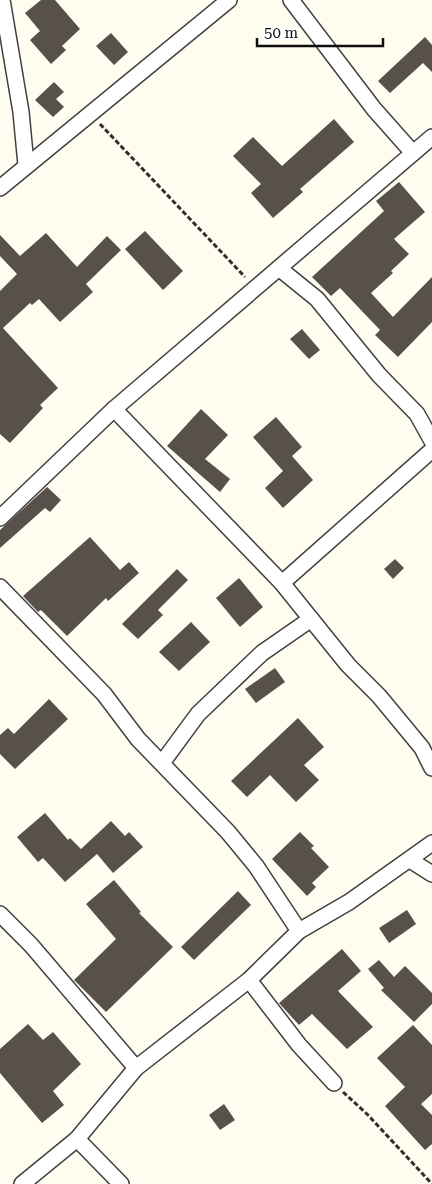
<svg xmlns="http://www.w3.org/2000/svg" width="432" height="1184" font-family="'Roboto Serif',serif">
	<rect width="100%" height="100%" fill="#fffdf0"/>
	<g fill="#57504b">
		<path d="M41,0H55L80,29L62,46L66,50L51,64L30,40L40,31L25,13Z"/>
		<path d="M111,33L128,52L114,65L96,46Z"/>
		<path d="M425,37L432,45V72L423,63L390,93L378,81Z"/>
		<path d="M54,82L64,92L56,99L64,107L53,117L35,100Z"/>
		<path d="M334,119L354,142L300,189L303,192L273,218L251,193L261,184L233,156L253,137L282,166Z"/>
		<path d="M399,182L425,212L394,239L409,254L391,271L393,273L371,293L393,317L432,277V322L398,357L375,335L380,330L340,288L331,296L312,277L384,211L376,201Z"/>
		<path d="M145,231L183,271L163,290L125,249Z"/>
		<path d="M46,233L77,267L107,236L121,250L86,284L93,292L60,322L39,299L32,305L30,303L3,328L58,388L40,405L43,408L10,443L0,434V291L17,274L0,256V235L20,256Z"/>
		<path d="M302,329L320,350L309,359L290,339Z"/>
		<path d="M201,409L228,435L205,459L230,479L220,492L167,446Z"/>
		<path d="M276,417L302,447L292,456L313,480L283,508L265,488L283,471L253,437Z"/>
		<path d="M47,487L61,500L50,512L45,508L0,548V530Z"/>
		<path d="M90,537L120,570L129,562L139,573L108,601L106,598L67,636L41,610L38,612L23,596Z"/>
		<path d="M395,559L404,568L393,579L384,569Z"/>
		<path d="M177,569L188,580L158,610L163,615L138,639L122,624Z"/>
		<path d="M239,578L263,607L240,627L216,598Z"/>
		<path d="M191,622L210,642L179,671L159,652Z"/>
		<path d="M275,668L285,682L256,703L245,689Z"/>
		<path d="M49,699L68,719L15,769L0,754V735L8,728L14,734Z"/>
		<path d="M298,718L324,747L304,765L319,780L296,802L270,775L247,797L231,781Z"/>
		<path d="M45,813L68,840L70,838L81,849L111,821L125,836L129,832L143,847L113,873L97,854L65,882L43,858L38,862L17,837Z"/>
		<path d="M300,832L314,846L311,848L329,867L312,883L316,887L307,896L272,859Z"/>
		<path d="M114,880L141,912L139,913L173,947L106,1012L74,980L116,939L86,904Z"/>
		<path d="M238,891L251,905L194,960L181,947Z"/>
		<path d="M407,910L416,924L389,943L379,928Z"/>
		<path d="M342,949L361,971L338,991L373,1027L347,1049L312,1014L299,1025L279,1003Z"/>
		<path d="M379,960L394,977L405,966L432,993V1004L414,1022L381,990L384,988L368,969Z"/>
		<path d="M28,1024L43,1040L53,1032L81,1064L53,1091L64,1105L42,1123L0,1073V1049Z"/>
		<path d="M413,1025L432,1045V1094L421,1104L432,1115V1144L425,1150L385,1106L405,1087L377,1058Z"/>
		<path d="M224,1104L235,1120L220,1130L209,1115Z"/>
	</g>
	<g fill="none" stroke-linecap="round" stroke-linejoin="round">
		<defs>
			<g id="minor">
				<path d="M2,0L21,112L26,165"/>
				<path d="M291,0L374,109L413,153"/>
				<path d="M0,188L229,0"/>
				<path d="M280,269L317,299L379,375L417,414L432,441"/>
				<path d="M114,409L282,583L348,665L379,696L422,748L432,768"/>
				<path d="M0,518L114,409L432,137"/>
				<path d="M282,583L432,450"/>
				<path d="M0,587L104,694L138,739L228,832L256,866L299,931"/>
				<path d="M162,763L198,714L262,653L311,619"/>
				<path d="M410,860L432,874"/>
				<path d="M0,914L31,945L136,1068"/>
				<path d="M249,980L299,1045L334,1083"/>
				<path d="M77,1139L121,1184"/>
				<path d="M22,1184L77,1139L136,1068L249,980L299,931L349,902L432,843"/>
			</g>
		</defs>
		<use href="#minor" stroke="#414141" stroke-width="18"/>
		<g stroke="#303030" stroke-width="3" stroke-dasharray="5 2.5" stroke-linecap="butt">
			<path d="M100,124L245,277"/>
			<path d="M343,1092L367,1114L432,1184"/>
		</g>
		<use href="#minor" stroke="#fff" stroke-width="15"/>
	</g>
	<path d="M257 38v8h126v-8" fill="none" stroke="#0e0e0e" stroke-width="2.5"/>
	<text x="264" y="38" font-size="15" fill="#0e0e0e" stroke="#ffffff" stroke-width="4" paint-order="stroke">50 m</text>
</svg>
